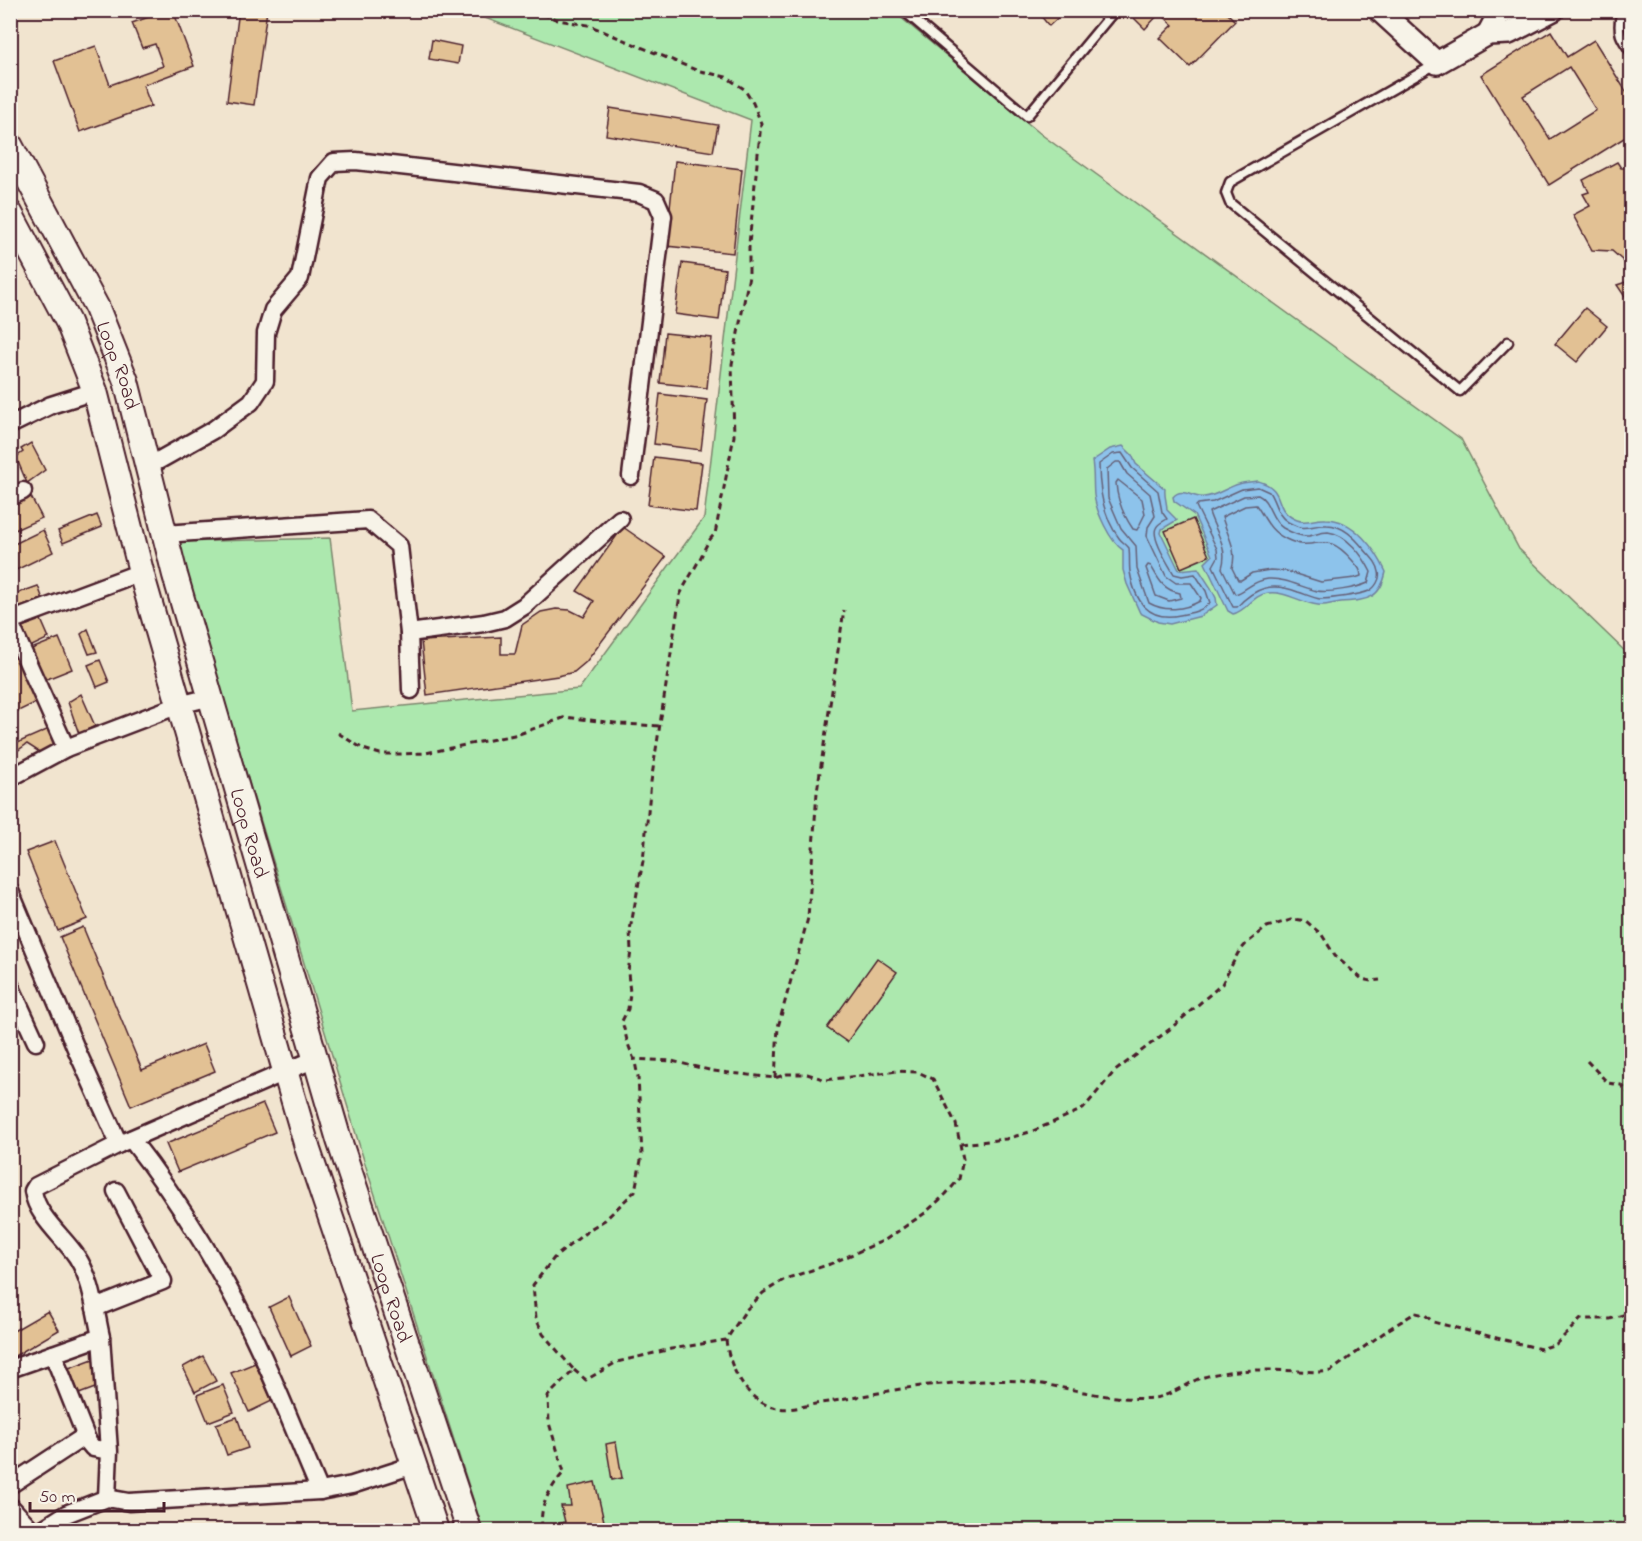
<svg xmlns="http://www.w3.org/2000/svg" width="1642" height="1541" font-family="'Indie Flower',sans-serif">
	<rect width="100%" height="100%" fill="#f1e4cf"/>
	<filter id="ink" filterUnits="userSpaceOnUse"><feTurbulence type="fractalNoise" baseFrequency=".0167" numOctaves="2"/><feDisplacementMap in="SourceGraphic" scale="12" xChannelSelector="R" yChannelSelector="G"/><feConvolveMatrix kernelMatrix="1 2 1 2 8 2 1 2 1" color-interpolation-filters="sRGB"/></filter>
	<g filter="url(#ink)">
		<path fill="#ace8ae" stroke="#7b846c" stroke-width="1.5" d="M467,11H893L1042,135L1461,439L1519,549L1631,657V1530H483L366,1167L176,542L330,538L352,711L579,689L704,518L751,120Z"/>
		<g fill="#8dc3eb" stroke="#72819e" stroke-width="1.5">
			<path d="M1123,446L1132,455L1136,464L1165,489C1164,497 1167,502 1167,510L1177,520L1162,529L1161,533L1179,570L1198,568L1211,588L1216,598L1217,605L1201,616L1170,624L1158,622L1140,613L1127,584L1123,570V550C1110,542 1096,511 1094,495C1093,484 1094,472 1092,461L1110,449Z"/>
			<path d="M1258,481C1286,489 1273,506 1291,517C1306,526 1311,518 1326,519C1354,519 1376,550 1386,572C1380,600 1367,600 1341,602C1334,603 1325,606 1318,605C1300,603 1287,591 1268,593C1252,595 1247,611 1233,614L1228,611L1205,563L1212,556L1194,515L1174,501L1173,497C1182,486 1193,499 1204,497C1217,496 1227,487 1239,484C1245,482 1252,482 1258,481Z"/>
		</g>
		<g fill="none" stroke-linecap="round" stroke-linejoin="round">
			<g stroke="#656178" stroke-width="1.5">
				<path d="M1122,453L1132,468L1158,491L1162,512L1167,519C1163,522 1158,523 1156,528C1151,538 1169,565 1174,574L1182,576L1195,574L1206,591L1210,603C1202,611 1191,613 1180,615C1148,622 1135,601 1130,572C1129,564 1130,556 1129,548C1126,544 1122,542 1119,538C1103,517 1099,490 1099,464L1113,454Z"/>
				<path d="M1116,462H1120L1127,474L1150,494L1155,516L1148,527L1147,536L1166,576L1176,583H1191L1201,598L1200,601C1184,610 1165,612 1149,603L1137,569L1136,546L1121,528L1108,498L1107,469Z"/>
				<path d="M1118,480L1142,499L1145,514L1137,530L1133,529C1124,516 1117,499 1116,483Z"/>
				<path d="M1258,487L1269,492C1276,502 1276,515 1288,522C1308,533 1309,524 1327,525C1343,525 1355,538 1364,549C1370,556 1378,563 1379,572C1381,579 1375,588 1369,591C1360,595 1330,599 1320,599C1313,598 1305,594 1298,592C1272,582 1255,587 1237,607H1233L1213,566L1218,557L1217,549L1196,506L1198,504L1213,502L1242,489Z"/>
				<path d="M1258,495C1270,500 1270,520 1283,528C1290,532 1300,537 1309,536C1315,535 1321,532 1328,532C1347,534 1363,556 1371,572L1368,583C1357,588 1329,593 1317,591C1300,587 1286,578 1268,579C1251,581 1245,592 1235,594L1222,568C1229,546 1215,532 1209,512L1244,496Z"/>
				<path d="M1256,505C1266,519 1269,531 1286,539C1318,555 1322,526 1352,560C1357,566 1361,569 1361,576L1355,578L1321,582L1286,571L1270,570L1252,573L1241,580H1238L1232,568C1238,549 1227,535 1222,517L1245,506Z"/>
				<path d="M1148,565L1151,566C1159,580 1163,590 1180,593L1181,598L1169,601L1156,596L1146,568Z"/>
			</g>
		</g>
		<g fill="#e2c194" stroke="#4a1f2b" stroke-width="1.5" fill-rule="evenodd">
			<path d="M168,10H173L194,66L143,85L151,106L80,132L54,61L96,46L110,85L163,66L155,44L142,48L132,23Z"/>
			<path d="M239,10H267L254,105L227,101Z"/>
			<path d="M1036,10H1066L1049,26Z"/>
			<path d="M1126,10H1224L1235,21L1190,67L1160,38L1173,25L1160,13L1145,29Z"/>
			<path d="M1551,31L1567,57L1594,40L1632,101V133L1549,185L1481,75ZM1569,67L1596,110L1550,139L1523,96Z"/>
			<path d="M432,40L461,46L458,64L429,59Z"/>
			<path d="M610,108L718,125L713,152L606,135Z"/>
			<path d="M675,161L742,169L733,253L666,246Z"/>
			<path d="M1617,162L1621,168H1632V269L1612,251L1592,250L1573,215L1590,206L1583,194L1589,192L1583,180Z"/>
			<path d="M682,263L725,269L719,320L675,314Z"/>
			<path d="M1632,280V307L1617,285Z"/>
			<path d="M1585,308L1607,326L1577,362L1555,344Z"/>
			<path d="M665,333L712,338L707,388L660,383Z"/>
			<path d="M660,394L707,400L701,450L654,444Z"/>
			<path d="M31,443L45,470L27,483L16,457L23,452L21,449Z"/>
			<path d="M654,457L702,463L696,511L648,505Z"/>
			<path d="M28,491L42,518L15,530L10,521V501Z"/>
			<path d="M97,515L102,527L63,543L58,531Z"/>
			<path d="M1193,519L1209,556L1181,568L1165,531Z"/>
			<path d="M623,527L666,557L586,662L574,672L558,676L427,695L421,641L501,637V654H515L522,625L541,612L556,609L570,610L584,617L594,601L577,591Z"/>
			<path d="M43,530L53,552L10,573V546Z"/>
			<path d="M38,586L44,602L14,615L10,596Z"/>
			<path d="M39,615L49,638L30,647L22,627L30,624L29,620Z"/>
			<path d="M88,629L97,652L89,654L81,634Z"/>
			<path d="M59,638L72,669L42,681L29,650Z"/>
			<path d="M10,641L37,702L10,715Z"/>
			<path d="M100,660L109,682L97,687L88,665Z"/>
			<path d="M81,694L95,726L79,734L68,702Z"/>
			<path d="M49,729L56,749L44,755L27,744L13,754L10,761V746Z"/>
			<path d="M55,841L87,919L58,931L26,852Z"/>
			<path d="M83,927L142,1070L204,1044L215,1071L131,1106L60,937Z"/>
			<path d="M877,958L897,972L847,1042L827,1028Z"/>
			<path d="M263,1104L275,1132L178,1172L166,1144Z"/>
			<path d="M289,1297L311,1346L291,1356L269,1307Z"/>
			<path d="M48,1311L59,1330L13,1357L10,1354V1333Z"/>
			<path d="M203,1356L216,1381L195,1392L183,1367Z"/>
			<path d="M93,1359L103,1385L79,1394L69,1368Z"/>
			<path d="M255,1363L272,1401L249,1412L231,1373Z"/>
			<path d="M223,1385L234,1412L208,1422L197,1395Z"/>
			<path d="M237,1417L248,1448L227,1455L216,1424Z"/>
			<path d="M616,1442L622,1478L612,1480L606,1444Z"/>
			<path d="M595,1482L606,1530H551L550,1526L565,1522L561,1506H571L568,1488Z"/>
			<path d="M10,1520L17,1530H10Z"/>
		</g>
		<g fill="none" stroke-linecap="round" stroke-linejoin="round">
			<defs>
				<g id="service">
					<path d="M903,10L1027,116L1115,10"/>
					<path d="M1627,10L1621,14C1617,33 1621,38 1632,53"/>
					<path d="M1436,64L1230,182L1226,193L1230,203L1460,391L1508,342"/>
				</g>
				<g id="minor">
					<path d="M10,425L51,405L95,391"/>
					<path d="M147,467L213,430L251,402L265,381L266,333L273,310L300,278L320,178L334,162L356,161L639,193L656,200L663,216L631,476"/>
					<path d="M10,497L23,491"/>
					<path d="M164,534L368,520L399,546L409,633L411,690"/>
					<path d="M10,621L141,572"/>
					<path d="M10,623L66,748"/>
					<path d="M409,633L484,623L505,618L524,606L620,519"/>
					<path d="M10,778L66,748L179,705L211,697"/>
					<path d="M10,891L77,1051L119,1144"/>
					<path d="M10,985L36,1042"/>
					<path d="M131,1139C182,1204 229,1282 263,1357C283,1401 301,1447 320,1491"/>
					<path d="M95,1308L163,1281L116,1191"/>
					<path d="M101,1337C95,1310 92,1280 77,1257C63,1236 37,1217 33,1191L36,1186L119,1144L315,1059"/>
					<path d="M10,1369L53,1354"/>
					<path d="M10,1485L85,1436"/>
					<path d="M107,1498L109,1451L101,1337L53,1354L88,1442L93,1448L109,1451"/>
					<path d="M10,1506L32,1530"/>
					<path d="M41,1530L66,1514L107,1498L129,1502L320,1491L352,1485L414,1465"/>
				</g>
				<g id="tertiary">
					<path d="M1379,10L1437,63L1488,34L1509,33L1553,10"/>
					<path d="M1488,34L1498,15L1508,10"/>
				</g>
				<g id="secondary">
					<path id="s1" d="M10,145L97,308L126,381L175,575L339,1140L469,1530"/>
					<path d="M10,213L68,322L95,391L144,583L308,1150L436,1530"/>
				</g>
			</defs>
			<use href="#service" stroke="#4a1f2b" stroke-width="13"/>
			<use href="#minor" stroke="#4a1f2b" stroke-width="21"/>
			<use href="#tertiary" stroke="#4a1f2b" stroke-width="26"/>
			<use href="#secondary" stroke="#4a1f2b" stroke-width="28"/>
			<g stroke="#4a1f2b" stroke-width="3" stroke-dasharray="6 4.5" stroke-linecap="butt">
				<path d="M533,10L558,20L588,25L696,70L726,77L744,89L753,103L761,123L749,244V276L732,364L734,436L715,534C705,543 704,553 697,564C691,575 685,584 680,595L651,782L643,861L630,930L631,951L628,972L630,993L628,1009L622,1021L628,1044L635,1062L638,1077L642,1155L635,1191L605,1220L590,1229L554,1258L533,1285L536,1318L543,1334L574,1370L548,1396L549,1423L564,1472C550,1488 537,1509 543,1530"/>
				<path d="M338,733L363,749L380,754H399L426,753L519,734L566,717L622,724L660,726"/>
				<path d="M1587,1061L1608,1083L1621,1085L1632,1096"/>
				<path d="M775,1078L778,1027L808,918L817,792L844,610"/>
				<path d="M961,1144L1006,1139L1033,1131L1083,1109L1114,1072L1170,1029L1222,984L1238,953L1246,944L1267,927L1294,919L1306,921L1322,935L1335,956L1362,979L1371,981L1380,980"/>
				<path d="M726,1340C729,1368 747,1403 777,1408C791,1411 807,1405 821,1403C857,1398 893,1389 929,1385C959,1383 989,1379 1019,1381C1064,1385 1109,1402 1154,1398C1172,1396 1187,1382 1204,1377C1242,1366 1282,1371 1321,1372L1331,1371L1389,1329L1415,1313L1425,1315L1433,1322L1541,1349L1556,1344L1581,1319H1610L1632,1312"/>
				<path d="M574,1370L586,1380L617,1362L671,1349L726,1340L746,1310L763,1293L785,1279L830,1264L885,1240L925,1213L946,1194L959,1179L963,1159L956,1124L933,1079L918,1072L897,1071L826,1080L807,1074H787L775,1078L713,1071L672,1061L633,1059"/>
			</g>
			<use href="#service" stroke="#f7f3e8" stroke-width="8"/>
			<use href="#minor" stroke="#f7f3e8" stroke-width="16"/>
			<use href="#tertiary" stroke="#f7f3e8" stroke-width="21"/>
			<use href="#secondary" stroke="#f7f3e8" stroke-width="24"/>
		</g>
	</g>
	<g text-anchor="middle" stroke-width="6" stroke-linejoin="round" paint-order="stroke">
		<g font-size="21" fill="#4a1f2b" stroke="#f7f3e8">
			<text dy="7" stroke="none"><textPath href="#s1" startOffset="246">Loop Road</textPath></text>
			<text dy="7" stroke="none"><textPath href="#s1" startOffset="732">Loop Road</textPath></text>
			<text dy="7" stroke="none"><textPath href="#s1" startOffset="1218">Loop Road</textPath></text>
		</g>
	</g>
	<rect width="1642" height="1541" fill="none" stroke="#f7f3e8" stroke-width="36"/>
	<rect x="18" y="18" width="1606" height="1505" fill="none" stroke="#4a1f2b" stroke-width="2" filter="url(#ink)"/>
	<path d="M30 1502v9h134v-9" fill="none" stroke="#4a1f2b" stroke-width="3"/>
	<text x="39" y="1502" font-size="18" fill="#4a1f2b" stroke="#f7f3e8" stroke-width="4.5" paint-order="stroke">50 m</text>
</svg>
